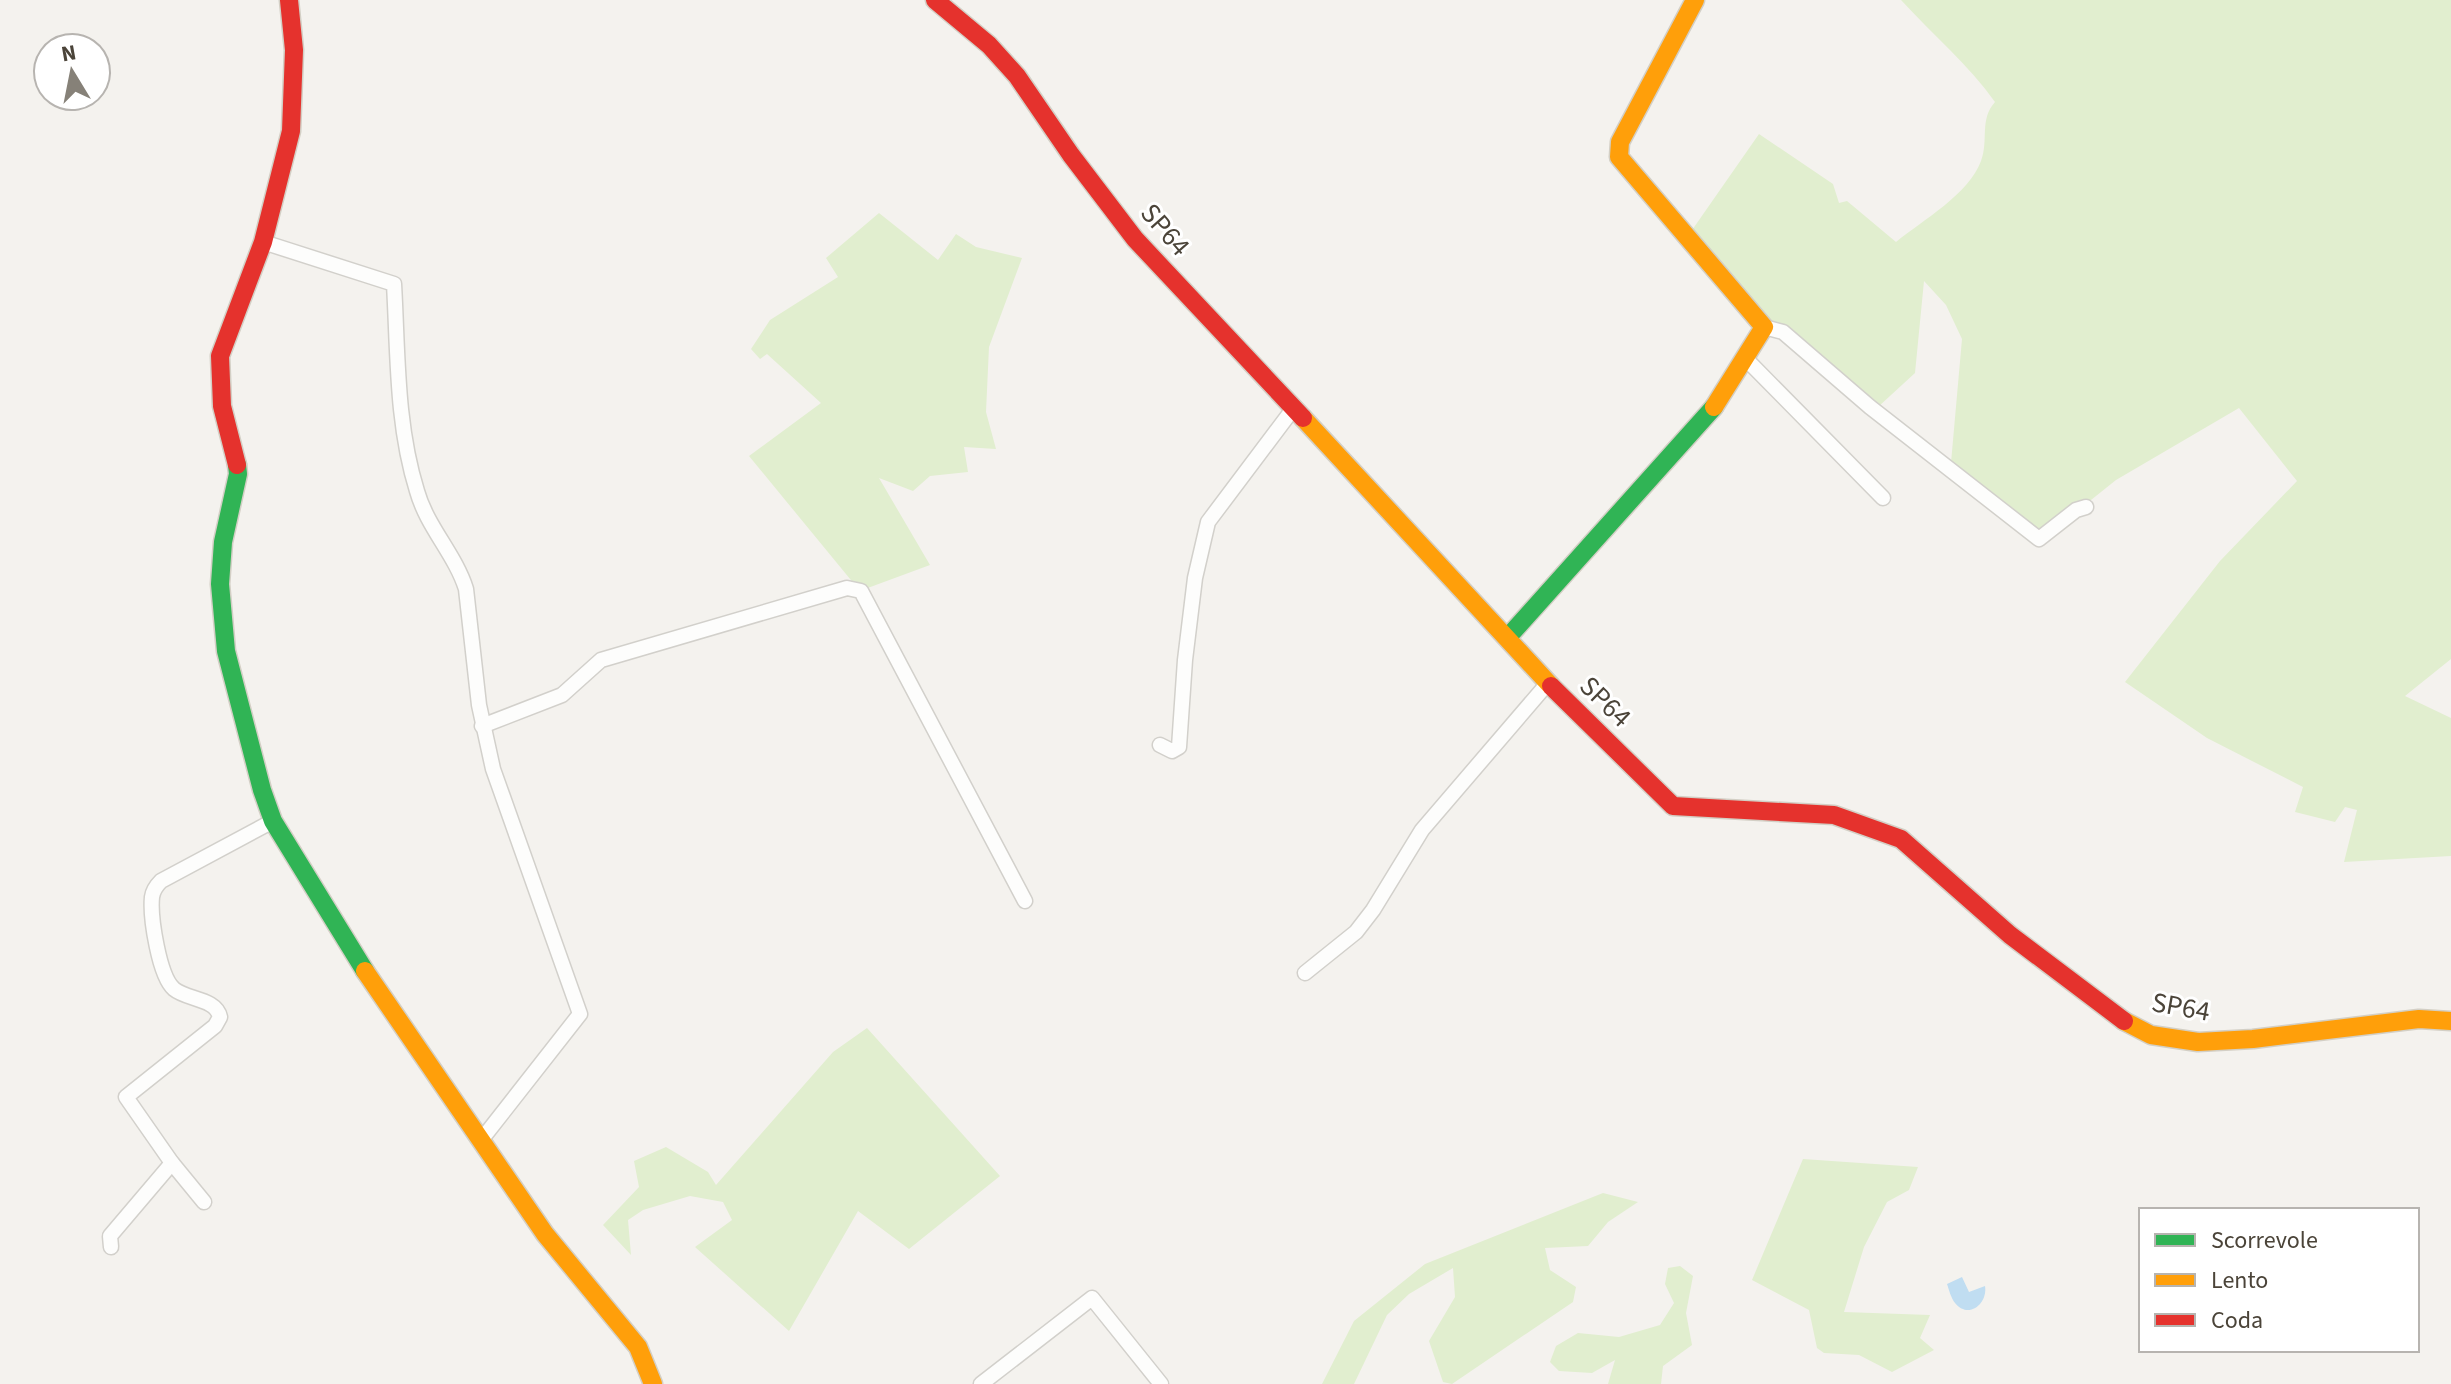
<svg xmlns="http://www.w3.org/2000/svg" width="2451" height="1384" font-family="'Source Sans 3',sans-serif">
	<rect width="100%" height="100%" fill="#f4f2ee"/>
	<g fill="#e1eecf">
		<path d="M1901,0H2451V659L2405,696L2451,718V856L2344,862L2357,810L2345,807L2335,822L2295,812L2303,787L2207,738L2125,682L2220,561L2297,481L2239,408L2116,480L2051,532L2032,535L1950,474L1962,339L1946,305L1924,281L1915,373L1878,407L1765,323L1690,233L1759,134L1833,184L1839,203L1847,201L1896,242C1923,220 1969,194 1981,161C1989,140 1979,120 1995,102C1968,64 1932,34 1901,0Z"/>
		<path d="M879,213L938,260L956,234L976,247L1022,258L989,347L986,412L996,449L964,447L968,472L930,476L913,491L879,478L930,565L865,589L855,585L749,456L821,403L767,354L760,359L751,349L770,320L838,277L826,258Z"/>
		<path d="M867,1028L1000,1176L909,1249L858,1211L789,1331L695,1247L732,1220L723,1202L690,1196L643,1210L628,1220L631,1255L603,1225L639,1187L634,1161L666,1147L708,1172L716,1185L833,1052Z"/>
		<path d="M1803,1159L1918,1167L1909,1190L1887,1202L1864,1247L1844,1312L1930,1315L1920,1338L1934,1350L1892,1372L1859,1355L1824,1353L1817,1348L1809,1310L1752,1280Z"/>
		<path d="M1603,1193L1638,1202L1608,1222L1588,1246L1545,1248L1550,1270L1576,1287L1573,1302L1452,1384L1443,1382L1429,1341L1455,1297L1453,1268L1409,1294L1387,1315L1354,1384H1322L1354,1321L1425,1264Z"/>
		<path d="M1680,1266L1693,1276L1686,1313L1692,1345L1663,1366L1661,1384H1608L1615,1360L1592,1373L1559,1371L1550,1362L1556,1346L1578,1333L1619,1337L1660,1325L1674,1303L1665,1284L1668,1268Z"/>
	</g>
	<path fill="#c0ddf1" d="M1962,1277L1969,1292L1985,1286C1988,1303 1969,1320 1955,1303C1951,1298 1949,1290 1947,1284Z"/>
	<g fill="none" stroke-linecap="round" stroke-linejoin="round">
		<defs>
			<g id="street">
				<path d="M263,242L394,284C398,353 396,424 417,491C427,527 455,554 466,589L479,705L493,769L580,1014L482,1139"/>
				<path d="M1764,327L1783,332L1870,407L2039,539L2076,510L2086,507"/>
				<path d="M1745,358L1883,498"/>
				<path d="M482,726L562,695L601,660L847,588L861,591L1025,901"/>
				<path d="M1160,745L1172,751L1179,747L1185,660L1195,578L1208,522L1293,409"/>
				<path d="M1305,973L1356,932L1373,910L1422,830L1548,683"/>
				<path d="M204,1202L172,1163L126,1097L215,1026L220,1017C216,998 187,1000 174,989C159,976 150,917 152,897C153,890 156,886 161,881L273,821"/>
				<path d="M111,1247L110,1236L172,1163"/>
				<path d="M981,1384L1092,1298L1161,1384"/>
			</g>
			<g id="fast">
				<path d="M237,465L238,474L223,542L220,584L226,651L262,790L273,821L365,971"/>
				<path d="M1508,637L1714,407"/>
			</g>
			<g id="slow">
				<path d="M1695,0L1620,142L1619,157L1764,327L1714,407"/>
				<path d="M1303,418L1551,686"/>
				<path d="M365,971L545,1234L638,1347L653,1384"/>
				<path d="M2124,1021L2151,1035L2198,1042L2253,1039L2419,1019L2451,1021"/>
			</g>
			<g id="jam">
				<path d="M935,0L989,45L1017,76L1071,155L1135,239L1303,418"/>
				<path d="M237,465L222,406L220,356L263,242L291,131L294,50L289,0"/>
				<path d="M1551,686L1673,806L1834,815L1901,839L2010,935L2124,1021"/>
			</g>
		</defs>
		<use href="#street" stroke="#d2d0cb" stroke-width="17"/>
		<use href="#fast" stroke="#d3cfc5" stroke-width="21"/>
		<use href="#slow" stroke="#d3cfc5" stroke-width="21"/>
		<use href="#jam" stroke="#d3cfc5" stroke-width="21"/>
		<use href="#street" stroke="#fdfdfc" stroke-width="14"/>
		<use href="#fast" stroke="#30b455" stroke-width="18"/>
		<use href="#slow" stroke="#ff9f0a" stroke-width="18"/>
		<use href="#jam" stroke="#e5322d" stroke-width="18"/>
	</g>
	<g text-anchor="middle" stroke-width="6" stroke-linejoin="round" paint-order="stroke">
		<g font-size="28" fill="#4b4439" stroke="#fff">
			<text transform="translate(1166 229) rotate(49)" y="10">SP64</text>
			<text transform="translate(1606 701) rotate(44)" y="10">SP64</text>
			<text transform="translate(2181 1006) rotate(10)" y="10">SP64</text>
		</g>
	</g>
	<rect x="2139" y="1208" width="280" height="144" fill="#ffffff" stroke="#b7b4b0" stroke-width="2"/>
	<rect x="2155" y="1234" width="40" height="12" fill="#30b455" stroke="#b7b4b0" stroke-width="2"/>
	<text x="2211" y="1248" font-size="24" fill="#4b4439">Scorrevole</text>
	<rect x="2155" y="1274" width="40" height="12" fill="#ff9f0a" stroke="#b7b4b0" stroke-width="2"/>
	<text x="2211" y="1288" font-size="24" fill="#4b4439">Lento</text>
	<rect x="2155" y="1314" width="40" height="12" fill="#e5322d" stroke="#b7b4b0" stroke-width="2"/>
	<text x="2211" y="1328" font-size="24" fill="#4b4439">Coda</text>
	<g transform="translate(72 72) rotate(350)"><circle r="38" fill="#ffffff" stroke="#b7b4b0" stroke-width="2"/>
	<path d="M0-6L14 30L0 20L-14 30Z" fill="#868178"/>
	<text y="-12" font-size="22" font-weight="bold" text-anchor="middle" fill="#4b4439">N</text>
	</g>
</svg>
